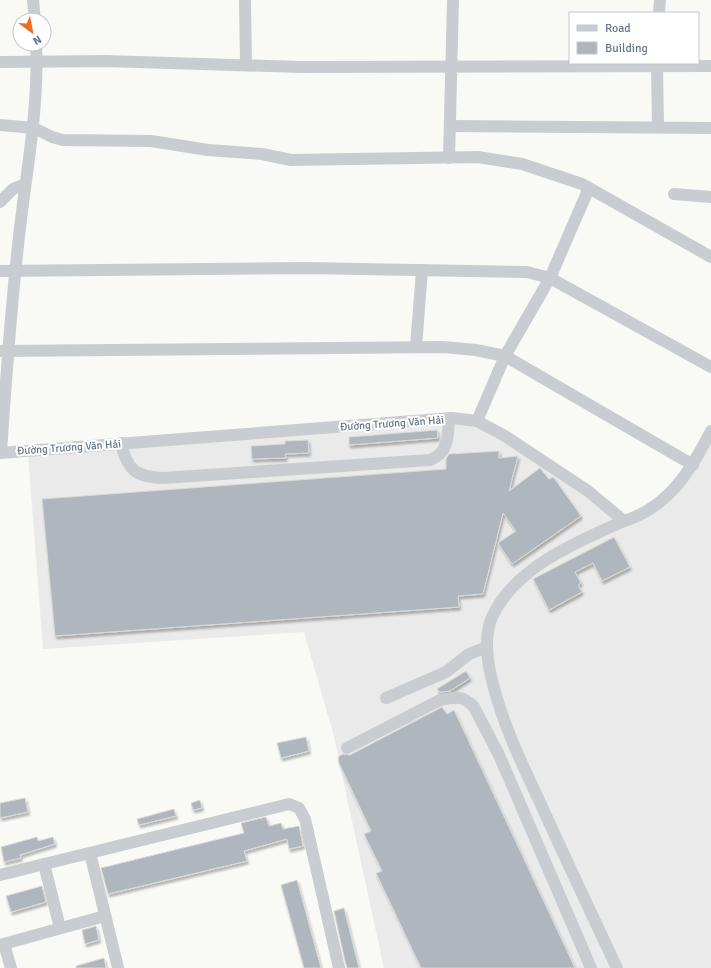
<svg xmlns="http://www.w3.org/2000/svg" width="711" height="968" font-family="Signika,sans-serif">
	<defs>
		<filter id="shadow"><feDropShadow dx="1.5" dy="3" stdDeviation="1" flood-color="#0004"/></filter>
	</defs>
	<rect width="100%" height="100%" fill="#f9f9f6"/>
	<g fill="#e9eae9">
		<path d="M453,421L476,424L586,494L618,520L548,555L489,618L491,689L613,968H384L333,733L304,632L43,649L28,454Z"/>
		<path d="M711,438V968H620L529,771L497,687L490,647L495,619L515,591L552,560L639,519Z"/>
	</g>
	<g fill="#afb6bd" stroke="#dadbd8" filter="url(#shadow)">
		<path d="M437,430L438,438L349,445V437Z"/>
		<path d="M308,440L309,453L285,454L286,458L252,459L251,446L285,444V441Z"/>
		<path d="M499,451V458L518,456L509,491L540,468L549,479L553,477L554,478L581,516L512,564L498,543L516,531L503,513L483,594L458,596L459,607L55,636L42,499L446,469V459L449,454Z"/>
		<path d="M614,537L630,567L602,581L593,563L575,572L581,583L578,585L582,592L549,610L533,579Z"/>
		<path d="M466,671L470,678L450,691L440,692L437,689Z"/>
		<path d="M442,707L447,714L454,710L575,968H421L376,873L382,871L364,834L371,831L339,763L338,757L343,754L350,755Z"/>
		<path d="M306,737L309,751L281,758L277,743Z"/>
		<path d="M25,798L28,812L0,818V803Z"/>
		<path d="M200,800L202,808L193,810L191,803Z"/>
		<path d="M174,809L176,816L139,825L137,819Z"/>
		<path d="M266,817L269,826L281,823L283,829L299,826L303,846L289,849L287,839L244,851L247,861L108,894L101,868L244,833L241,823Z"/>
		<path d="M37,837L38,841L53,837L55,844L20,855L21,858L4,862L1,847Z"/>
		<path d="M297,880L321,968H304L281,885Z"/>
		<path d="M42,886L46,902L11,912L6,896Z"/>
		<path d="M344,908L359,968H347L345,961L334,911Z"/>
		<path d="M96,926L99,940L85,944L82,930Z"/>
		<path d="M104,958L106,968H76V966Z"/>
	</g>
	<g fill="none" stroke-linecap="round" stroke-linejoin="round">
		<g stroke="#c9ccd0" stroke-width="12">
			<path d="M33,0L35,20"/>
			<path d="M245,0L246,65"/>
			<path d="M659,13L660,0"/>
			<path d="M0,62L106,61L300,67L711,66"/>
			<path d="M657,63L658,127"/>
			<path d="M0,125L34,128L52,137L63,140L151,141L208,150L262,154L291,160L478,157L522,164L582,184L711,257"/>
			<path d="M450,126L711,128"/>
			<path d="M449,158L453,0"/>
			<path d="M674,194L711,197"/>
			<path d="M0,202L13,189L25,184"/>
			<path d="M0,271L306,268L527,272L550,278L711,367"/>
			<path d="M416,347L422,270"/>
			<path d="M0,351L443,347L476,350L505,356L693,465"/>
			<path d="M477,421L505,356L550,278L589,188"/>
			<path d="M121,443C127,470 136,477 163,478L430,460C449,453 448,435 449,418"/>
			<path d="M1,452C6,378 11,303 20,228C27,167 39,106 36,44"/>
			<path d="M0,453L452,418L477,421L505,436L588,491L624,521C669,507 691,470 711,431"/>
			<path d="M386,698L446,672L469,654L487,647"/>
			<path d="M347,748L440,700C455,697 463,695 474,707L499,755L591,968"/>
			<path d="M90,853L118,968"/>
			<path d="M44,864L60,928"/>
			<path d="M0,875L289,804L299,808L305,819L339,968"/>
			<path d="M4,944L11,968"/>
			<path d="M0,945L105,916"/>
			<path d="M617,968C592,915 567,862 543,809C525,770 505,730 494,688C488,667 483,638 492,617C514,568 578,541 624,521"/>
		</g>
	</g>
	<g text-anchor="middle" stroke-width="4" stroke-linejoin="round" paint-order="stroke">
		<g font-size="11" fill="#677589" stroke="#fff">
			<text transform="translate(392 423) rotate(-4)" y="4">Đường Trương Văn Hải</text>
			<text transform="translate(69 447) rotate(-4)" y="4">Đường Trương Văn Hải</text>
		</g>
	</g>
	<rect x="569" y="12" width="130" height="52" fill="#ffffff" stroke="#c2c8d0"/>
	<rect x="577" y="25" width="20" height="6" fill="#c9ccd0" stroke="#c2c8d0"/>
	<text x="605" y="32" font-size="12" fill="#677589">Road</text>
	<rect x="577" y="42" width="20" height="12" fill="#afb6bd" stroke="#c2c8d0"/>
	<text x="605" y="52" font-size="12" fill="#677589">Building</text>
	<g transform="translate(32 32) rotate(148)"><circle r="19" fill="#ffffff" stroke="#c2c8d0"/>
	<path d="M0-3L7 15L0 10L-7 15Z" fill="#eb6e24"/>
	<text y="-6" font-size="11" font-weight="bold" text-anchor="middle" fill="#677589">N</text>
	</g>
</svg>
